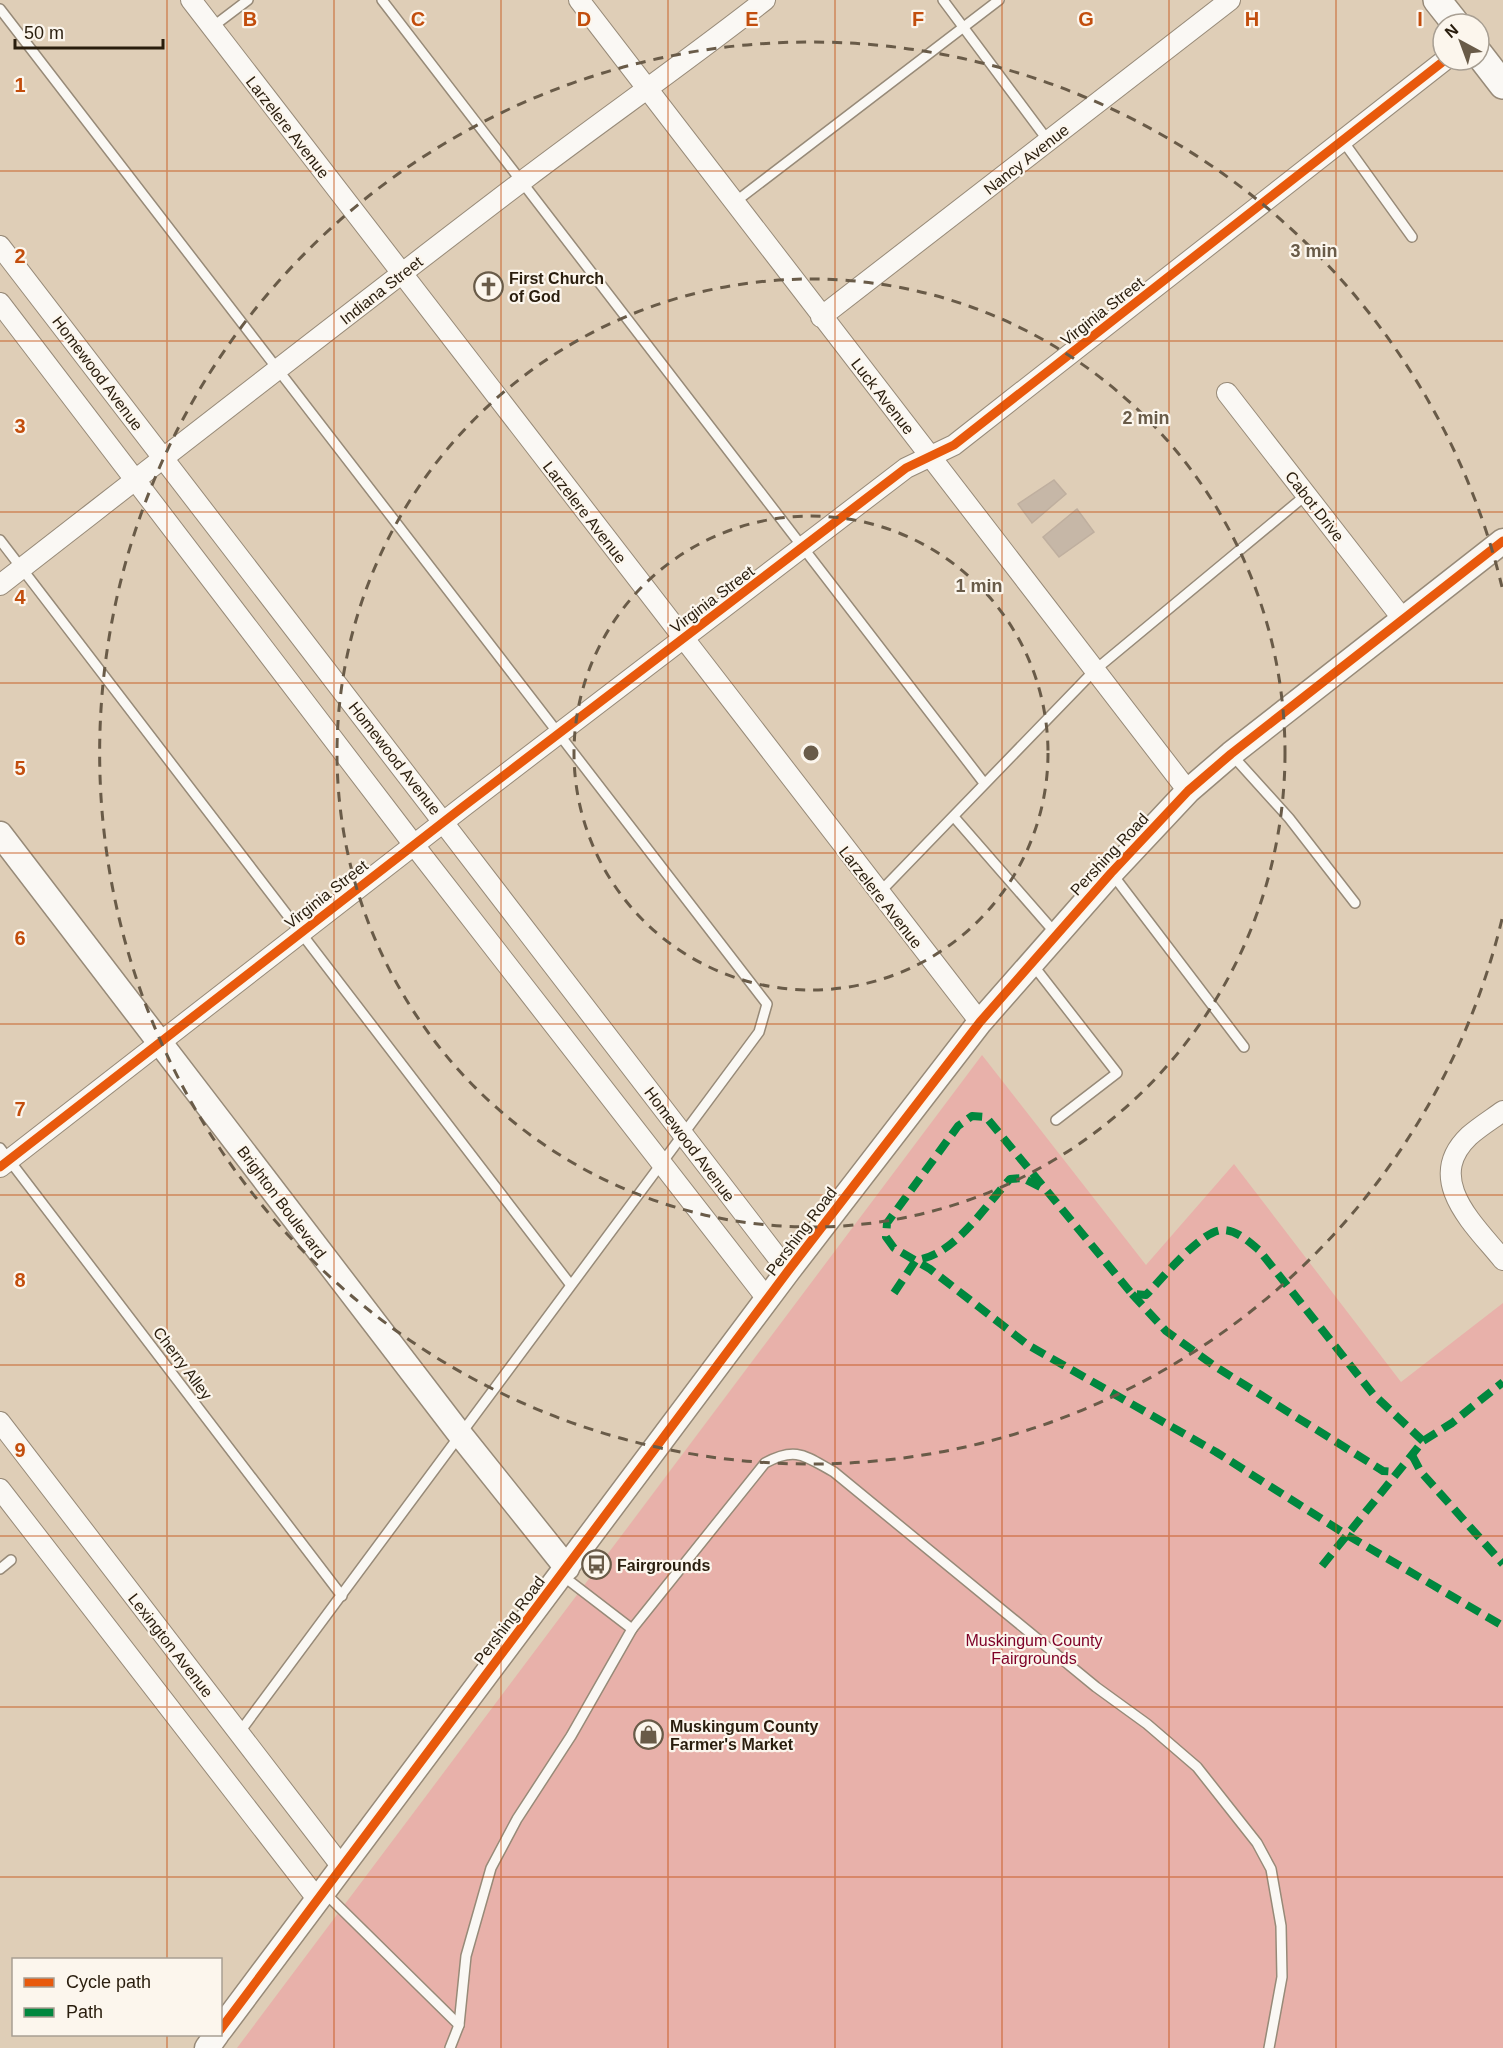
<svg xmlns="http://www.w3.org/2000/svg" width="1503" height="2048" font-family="Helvetica,sans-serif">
	<rect width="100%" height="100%" fill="#dfceb7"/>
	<path fill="#e8b1aa" d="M982,1055L1146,1265L1234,1164L1401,1382L1503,1303V2048H237Z"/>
	<g fill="#c6b7a7" stroke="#bfaf9f" stroke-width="1.5">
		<path d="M1054,480L1066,494L1032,523L1018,504Z"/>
		<path d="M1077,509L1094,532L1059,557L1043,537Z"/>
	</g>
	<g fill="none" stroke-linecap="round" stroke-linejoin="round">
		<defs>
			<g id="service">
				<path d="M382,0L984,783"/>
				<path d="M943,0L1049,142"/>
				<path d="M0,9L767,1004L759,1032L239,1733"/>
				<path d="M211,28L248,0"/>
				<path d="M1343,141L1412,237"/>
				<path d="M735,202L999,0"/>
				<path d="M0,540L570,1284"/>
				<path d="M1232,755L1289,818L1355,903"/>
				<path d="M954,817L1057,935"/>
				<path d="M1113,875L1244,1047"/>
				<path d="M879,893L1095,670L1306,495"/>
				<path d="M1033,965L1117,1073L1056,1120"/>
				<path d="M0,1148L342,1596"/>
				<path d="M0,1569L11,1560"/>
				<path d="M563,1576L632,1629"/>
				<path d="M324,1892L459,2025"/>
				<path d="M450,2048L459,2025L466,1956L491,1868L517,1819L571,1736L632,1629L765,1463C796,1446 805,1456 834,1472L1096,1687L1147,1724L1197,1767L1257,1843L1271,1869L1281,1926L1282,1977L1269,2048"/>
			</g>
			<g id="minor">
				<path d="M191,0L980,1022"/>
				<path d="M579,0L1188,791"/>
				<path d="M0,246L788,1271"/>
				<path d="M0,303L414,845L768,1300"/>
				<path d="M821,317L1230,0"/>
				<path d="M1227,393L1402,618"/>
				<path d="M0,585C175,449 349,313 525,179C604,119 686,62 765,0"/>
				<path d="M1503,1111C1492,1119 1479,1127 1469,1136C1423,1180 1475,1225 1503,1260"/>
				<path d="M0,1167L464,806L906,468L954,445L1445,60"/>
				<path d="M0,1422L342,1867"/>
				<path d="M0,1489L318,1900"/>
			</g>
			<g id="tertiary">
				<path d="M0,834L459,1433L567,1568"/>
				<path d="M220,2030L788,1271L980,1022L1111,873L1188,791L1231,754L1503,541"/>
				<path d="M207,2048L217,2034"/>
			</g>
			<g id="secondary">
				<path d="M1437,0L1456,24"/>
				<path d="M1479,54L1503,85"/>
			</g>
		</defs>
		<use href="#service" stroke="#978a78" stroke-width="12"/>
		<use href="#minor" stroke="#978a78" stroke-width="22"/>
		<use href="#tertiary" stroke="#978a78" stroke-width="27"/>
		<use href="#secondary" stroke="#978a78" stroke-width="30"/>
		<use href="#service" stroke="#faf8f4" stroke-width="9"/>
		<use href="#minor" stroke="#faf8f4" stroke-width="20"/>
		<use href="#tertiary" stroke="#faf8f4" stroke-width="24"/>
		<use href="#secondary" stroke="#faf8f4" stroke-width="27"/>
		<g stroke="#00873e" stroke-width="8" stroke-dasharray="15 8" stroke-linecap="butt">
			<path d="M894,1293L916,1260C954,1256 985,1206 1010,1179L1023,1178L1042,1188"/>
			<path d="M1132,1294L1166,1331L1216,1367L1383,1471L1397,1472"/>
			<path d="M1423,1441L1373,1394L1259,1250C1249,1242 1237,1230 1223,1230C1202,1229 1161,1280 1146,1295L1132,1294L986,1117L972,1116L958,1126L887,1223L886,1237L894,1248L930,1269L1028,1345L1216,1452L1347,1535L1503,1626"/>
			<path d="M1412,1455L1421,1472L1503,1564"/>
			<path d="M1322,1566L1423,1441L1452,1423L1503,1382"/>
		</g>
		<defs>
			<g id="cycleway">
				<path d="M0,1167L464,806L906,468L954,445L1445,60"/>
				<path d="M220,2030L788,1271L980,1022L1111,873L1188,791L1231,754L1503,541"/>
			</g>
		</defs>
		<use href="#cycleway" stroke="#fcf6ed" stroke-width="13"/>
		<use href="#cycleway" stroke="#e8590c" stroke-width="9"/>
	</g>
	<path fill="none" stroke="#c24d0c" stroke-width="1.5" stroke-opacity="0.55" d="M167,0V1960M334,0V2048M501,0V2048M668,0V2048M835,0V2048M1002,0V2048M1169,0V2048M1336,0V2048M0,171H1503M0,341H1503M0,512H1503M0,683H1503M0,853H1503M0,1024H1503M0,1195H1503M0,1365H1503M0,1536H1503M0,1707H1503M0,1877H1503M167,2034V2048"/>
	<g fill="none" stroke="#695b48" stroke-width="3" stroke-dasharray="10 8">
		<circle cx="811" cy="753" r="237"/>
		<circle cx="811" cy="753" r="474"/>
		<path d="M1502 919A711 711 0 1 1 1502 587"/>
	</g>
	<defs>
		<symbol id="church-ring" viewBox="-11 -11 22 22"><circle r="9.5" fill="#fcf6ed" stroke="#695b48" stroke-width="1.5"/><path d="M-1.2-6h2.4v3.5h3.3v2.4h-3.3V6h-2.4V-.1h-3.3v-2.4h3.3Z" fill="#695b48"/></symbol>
		<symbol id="bus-ring" viewBox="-11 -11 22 22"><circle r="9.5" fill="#fcf6ed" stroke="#695b48" stroke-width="1.5"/><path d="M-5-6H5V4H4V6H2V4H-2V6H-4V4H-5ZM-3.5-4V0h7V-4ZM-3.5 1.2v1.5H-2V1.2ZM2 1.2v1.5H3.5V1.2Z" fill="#695b48"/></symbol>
		<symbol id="shop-ring" viewBox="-11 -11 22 22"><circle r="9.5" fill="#fcf6ed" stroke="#695b48" stroke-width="1.5"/><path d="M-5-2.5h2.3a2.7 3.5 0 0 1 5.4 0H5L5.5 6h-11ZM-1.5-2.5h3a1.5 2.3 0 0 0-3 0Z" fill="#695b48"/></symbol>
	</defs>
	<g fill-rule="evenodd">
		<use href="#church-ring" x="472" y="270" width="33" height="33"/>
		<use href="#bus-ring" x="580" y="1548" width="33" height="33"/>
		<use href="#shop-ring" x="632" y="1718" width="33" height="33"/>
	</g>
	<g text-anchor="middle" stroke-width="4.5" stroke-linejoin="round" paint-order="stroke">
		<g font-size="16" fill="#291d0d" stroke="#fcf6ed">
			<text transform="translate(288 127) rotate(52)" y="6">Larzelere Avenue</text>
			<text transform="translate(1026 159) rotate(-38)" y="6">Nancy Avenue</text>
			<text transform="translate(381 290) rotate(-38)" y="6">Indiana Street</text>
			<text transform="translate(1102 311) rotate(-38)" y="6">Virginia Street</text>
			<text transform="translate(98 373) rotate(53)" y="6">Homewood Avenue</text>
			<text transform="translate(883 396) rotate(52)" y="6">Luck Avenue</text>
			<text transform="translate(1315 506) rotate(52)" y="6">Cabot Drive</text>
			<text transform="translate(585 512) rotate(52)" y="6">Larzelere Avenue</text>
			<text transform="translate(712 599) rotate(-37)" y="6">Virginia Street</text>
			<text transform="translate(395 758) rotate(52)" y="6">Homewood Avenue</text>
			<text transform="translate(1109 854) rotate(-47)" y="6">Pershing Road</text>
			<text transform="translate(326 894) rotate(-38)" y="6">Virginia Street</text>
			<text transform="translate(881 897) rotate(52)" y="6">Larzelere Avenue</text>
			<text transform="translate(690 1144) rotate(53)" y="6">Homewood Avenue</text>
			<text transform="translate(282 1202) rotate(53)" y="6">Brighton Boulevard</text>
			<text transform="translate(801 1231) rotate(-53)" y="6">Pershing Road</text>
			<text transform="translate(183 1363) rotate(53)" y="6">Cherry Alley</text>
			<text transform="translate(509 1620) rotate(-53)" y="6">Pershing Road</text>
			<text transform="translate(171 1645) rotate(52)" y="6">Lexington Avenue</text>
		</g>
		<g font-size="16" font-weight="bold" fill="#291d0d" stroke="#fcf6ed" text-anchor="start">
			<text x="509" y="284">First Church<tspan x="509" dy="18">of God</tspan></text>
			<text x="617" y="1571">Fairgrounds</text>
			<text x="670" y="1732">Muskingum County<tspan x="670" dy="18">Farmer's Market</tspan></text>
		</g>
		<g font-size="16" fill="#7e0027" stroke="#fcf6ed">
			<text x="1034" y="1646">Muskingum County<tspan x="1034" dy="18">Fairgrounds</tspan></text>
		</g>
	</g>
	<g font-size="20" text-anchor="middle" font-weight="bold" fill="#c24d0c" stroke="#fcf6ed" stroke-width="4.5" stroke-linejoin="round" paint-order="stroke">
		<text x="250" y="26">B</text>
		<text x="418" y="26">C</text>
		<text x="584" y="26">D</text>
		<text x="752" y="26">E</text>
		<text x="918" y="26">F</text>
		<text x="1086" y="26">G</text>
		<text x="1252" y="26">H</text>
		<text x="1420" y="26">I</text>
		<text x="20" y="92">1</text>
		<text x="20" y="263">2</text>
		<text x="20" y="433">3</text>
		<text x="20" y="604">4</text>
		<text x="20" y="775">5</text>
		<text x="20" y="945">6</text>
		<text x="20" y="1116">7</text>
		<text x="20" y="1287">8</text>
		<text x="20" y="1457">9</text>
	</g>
	<circle cx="811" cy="753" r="9" fill="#695b48" stroke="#fcf6ed" stroke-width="3"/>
	<g font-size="18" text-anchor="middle" font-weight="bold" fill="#695b48" stroke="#fcf6ed" stroke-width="4.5" stroke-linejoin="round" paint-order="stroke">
		<text x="1314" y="257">3 min</text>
		<text x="1146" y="424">2 min</text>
		<text x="979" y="592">1 min</text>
	</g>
	<rect x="12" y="1958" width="210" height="78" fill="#fcf6ed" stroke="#a89f93" stroke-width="1.5"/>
	<rect x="24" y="1978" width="30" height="9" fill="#e8590c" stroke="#a89f93" stroke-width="1.5"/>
	<text x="66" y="1988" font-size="18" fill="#291d0d">Cycle path</text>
	<rect x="24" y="2008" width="30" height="9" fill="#00873e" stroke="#a89f93" stroke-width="1.5"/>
	<text x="66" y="2018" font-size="18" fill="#291d0d">Path</text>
	<g transform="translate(1461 42) rotate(319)"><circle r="28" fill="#fcf6ed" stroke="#a89f93" stroke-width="1.5"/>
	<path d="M0-4.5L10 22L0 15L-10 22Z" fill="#695b48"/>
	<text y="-9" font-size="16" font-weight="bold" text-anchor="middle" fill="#291d0d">N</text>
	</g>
	<path d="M15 39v9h148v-9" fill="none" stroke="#291d0d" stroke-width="3"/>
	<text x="24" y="39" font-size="18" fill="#291d0d" stroke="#fcf6ed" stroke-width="4.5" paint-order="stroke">50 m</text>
</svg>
